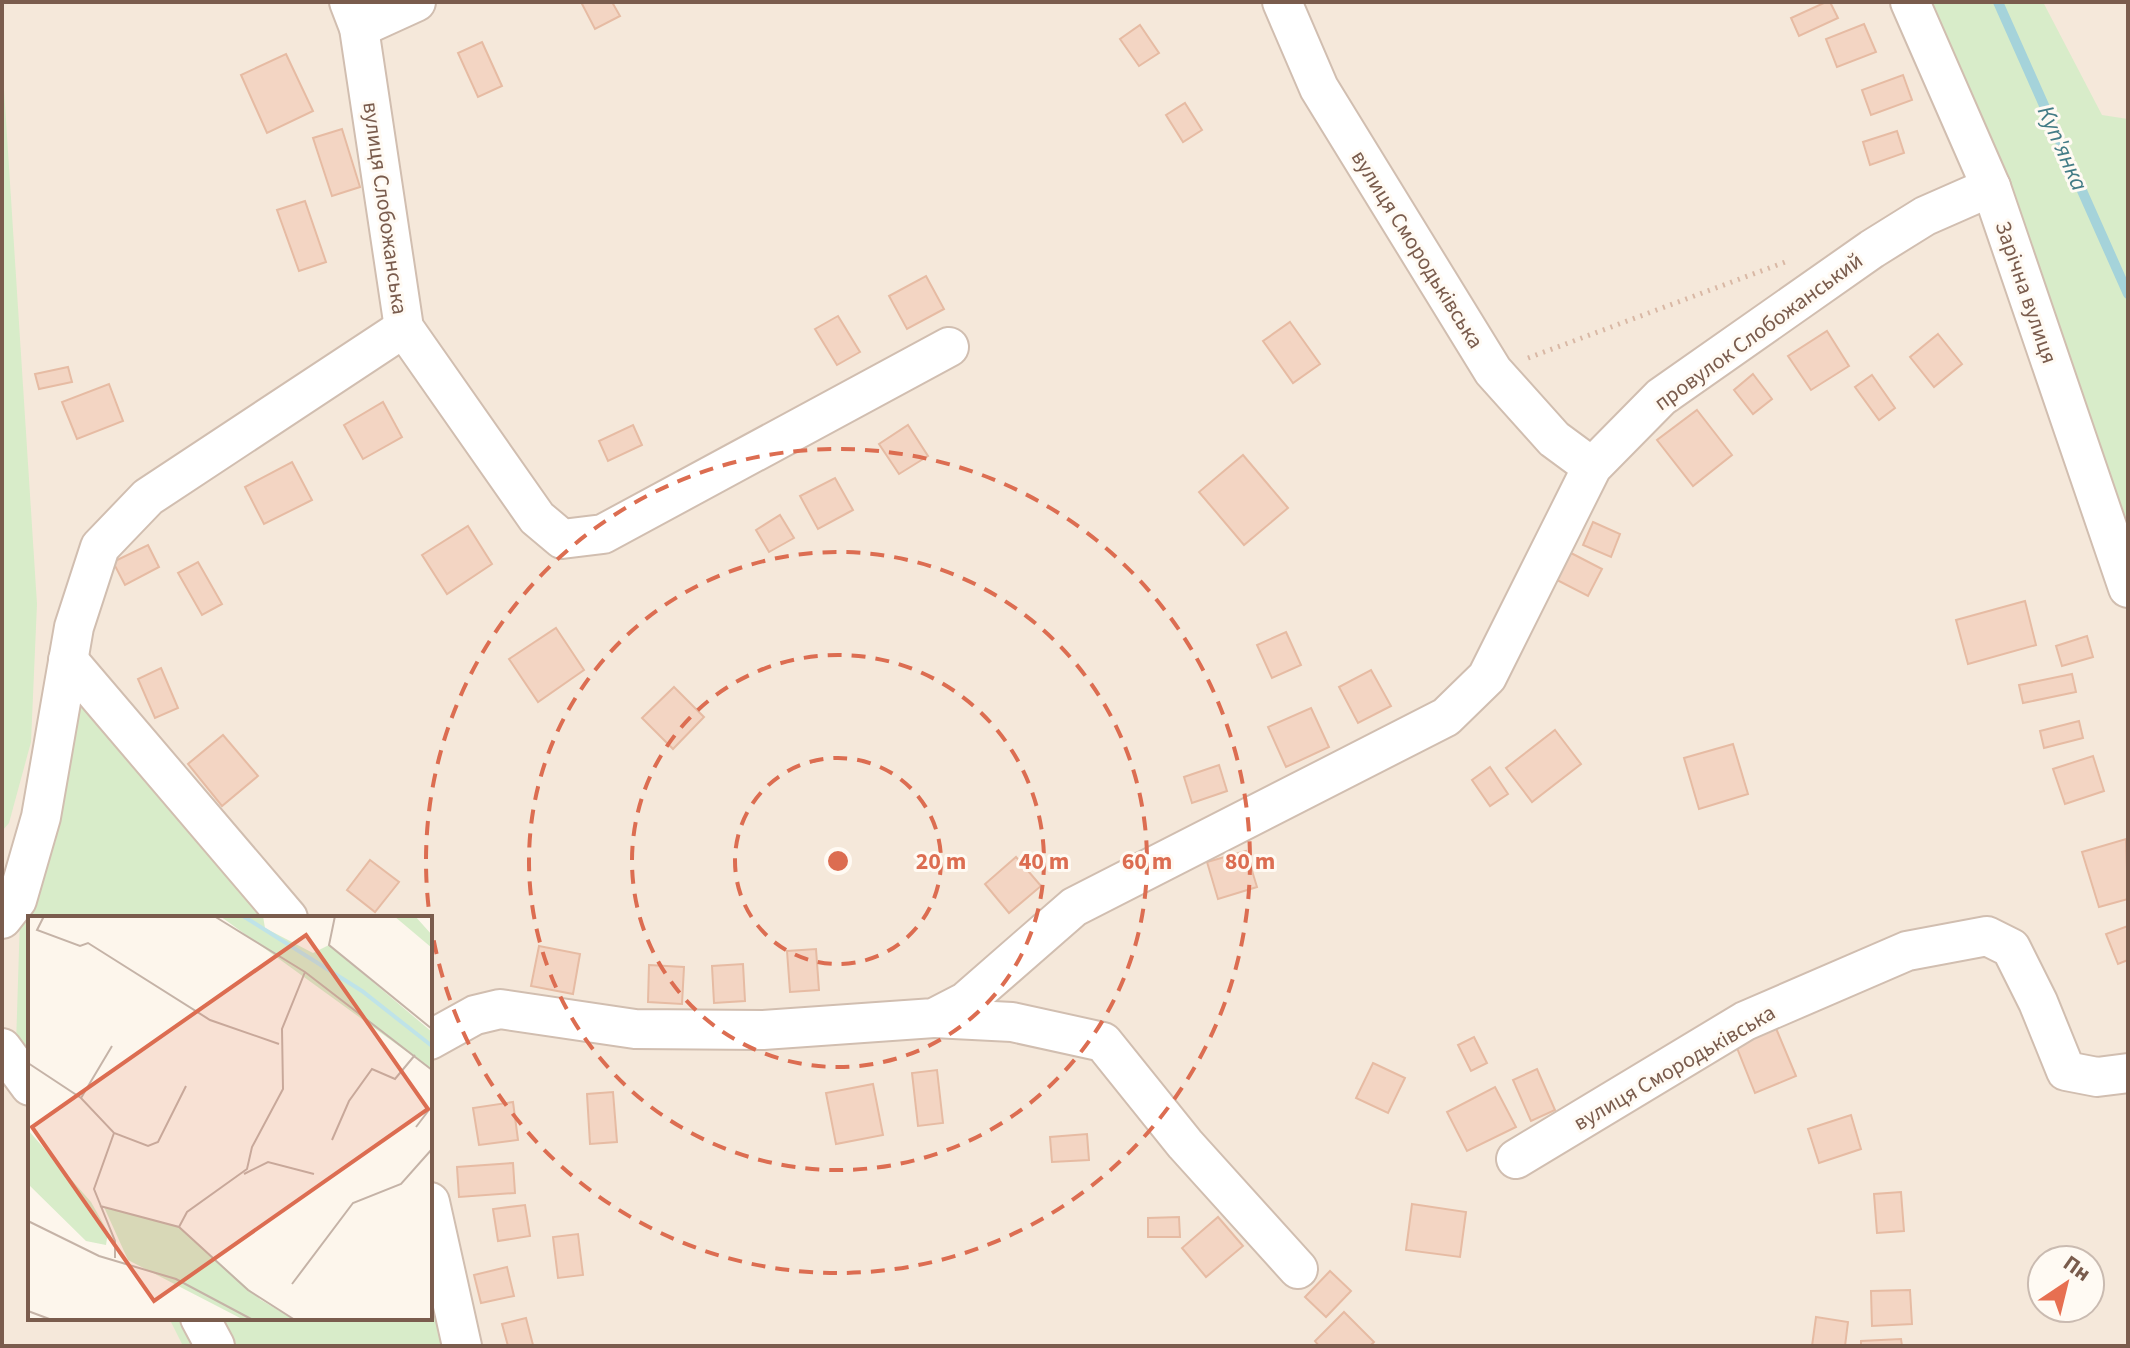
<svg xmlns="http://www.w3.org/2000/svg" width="2130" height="1348" font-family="'Source Sans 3',sans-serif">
	<rect width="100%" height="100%" fill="#fdf6ec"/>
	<path fill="#f5e8da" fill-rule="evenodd" d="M2,2H2128V1346H2ZM30,918H430V1318H30ZM2042,1260H2090V1308H2042Z"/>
	<g fill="#d8ecc9">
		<path d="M1914,2H2043L2102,115L2128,119V599Z"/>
		<path d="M2,83L4,89L37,604L31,742L9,823L2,831Z"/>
		<path d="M82,677L282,918H30V1071L16,1045L21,886Z"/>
		<path d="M430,1202L466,1346H183L169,1318H430Z"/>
	</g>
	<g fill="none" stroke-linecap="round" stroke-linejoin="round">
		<path stroke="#a5d3da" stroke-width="10" d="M1998,2L2128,294"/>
	</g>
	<g fill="#f3d5c3" stroke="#e6bba3" stroke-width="2">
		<path d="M581,2H612L620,16L595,29Z"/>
		<path d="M1826,2H1830L1838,18L1799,36L1791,18Z"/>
		<path d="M1864,24L1876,52L1837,67L1826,39Z"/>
		<path d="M1140,25L1159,53L1139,66L1120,39Z"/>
		<path d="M482,42L502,86L478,97L458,53Z"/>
		<path d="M286,54L313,111L267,133L241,75Z"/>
		<path d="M1903,75L1912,100L1871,115L1862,90Z"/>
		<path d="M1185,103L1202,130L1183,142L1166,115Z"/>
		<path d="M342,129L360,187L332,196L313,138Z"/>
		<path d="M1897,131L1904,153L1870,165L1863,142Z"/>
		<path d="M305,201L326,262L299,271L277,210Z"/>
		<path d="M926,276L944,309L907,329L889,296Z"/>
		<path d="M838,316L860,352L837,365L815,329Z"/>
		<path d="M1290,322L1320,364L1293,383L1263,341Z"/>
		<path d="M1827,331L1849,366L1811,390L1788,356Z"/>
		<path d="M1938,334L1962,364L1934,387L1910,357Z"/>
		<path d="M68,367L72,382L39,389L35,374Z"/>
		<path d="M1753,374L1772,399L1753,414L1734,390Z"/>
		<path d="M1872,375L1895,408L1879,420L1855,387Z"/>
		<path d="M109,384L123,421L77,439L62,402Z"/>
		<path d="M383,402L402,437L363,459L344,425Z"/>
		<path d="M1697,410L1732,455L1693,486L1657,440Z"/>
		<path d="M633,425L642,445L608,461L599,441Z"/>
		<path d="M908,425L928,456L899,474L879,444Z"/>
		<path d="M1243,455L1288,508L1244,545L1199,492Z"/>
		<path d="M292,462L312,500L264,524L245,487Z"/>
		<path d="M835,478L853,510L818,529L800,496Z"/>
		<path d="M780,515L794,538L769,552L756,530Z"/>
		<path d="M1593,522L1620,534L1611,557L1583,545Z"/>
		<path d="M468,526L492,564L447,594L422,555Z"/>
		<path d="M148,545L159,567L125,585L113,562Z"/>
		<path d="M1571,553L1602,569L1588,596L1557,580Z"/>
		<path d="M198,562L222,604L202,615L178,573Z"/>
		<path d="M2025,601L2036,645L1968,664L1956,620Z"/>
		<path d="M556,628L584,670L538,702L509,659Z"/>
		<path d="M1286,632L1301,665L1272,678L1257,645Z"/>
		<path d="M2087,636L2093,657L2062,666L2056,646Z"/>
		<path d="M161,668L178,708L155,718L138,679Z"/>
		<path d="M1371,670L1391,706L1358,723L1339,687Z"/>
		<path d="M2072,674L2076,692L2023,703L2019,685Z"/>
		<path d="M674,687L704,717L673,749L642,718Z"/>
		<path d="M1311,708L1329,747L1286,767L1268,727Z"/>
		<path d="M2079,721L2083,738L2044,748L2040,731Z"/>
		<path d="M1555,730L1581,764L1532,802L1506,768Z"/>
		<path d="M223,735L258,776L222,806L188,764Z"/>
		<path d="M1733,744L1748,794L1699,809L1684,758Z"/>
		<path d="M2093,756L2104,791L2065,804L2053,769Z"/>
		<path d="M1219,765L1227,791L1192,803L1184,777Z"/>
		<path d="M1490,767L1508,794L1490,806L1472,780Z"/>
		<path d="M2126,839L2128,899L2099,907L2082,852Z"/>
		<path d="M1246,851L1257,887L1218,899L1207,862Z"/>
		<path d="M1016,857L1041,886L1009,913L985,884Z"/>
		<path d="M370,860L399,882L375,912L347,890Z"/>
		<path d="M2128,926V960L2118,964L2106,934Z"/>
		<path d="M539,946L580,954L573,994L531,986Z"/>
		<path d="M816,949L819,990L790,992L787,951Z"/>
		<path d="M743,964L745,1001L714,1003L712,966Z"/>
		<path d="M649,965L684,967L682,1004L648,1002Z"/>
		<path d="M1775,1026L1796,1076L1755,1093L1735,1043Z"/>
		<path d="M1474,1037L1487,1063L1471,1071L1458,1045Z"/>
		<path d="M1373,1063L1405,1078L1388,1113L1356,1098Z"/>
		<path d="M1537,1069L1555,1110L1531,1121L1513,1080Z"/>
		<path d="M937,1070L943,1123L918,1126L912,1073Z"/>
		<path d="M873,1084L883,1135L836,1144L826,1093Z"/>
		<path d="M1495,1087L1516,1127L1467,1151L1447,1112Z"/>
		<path d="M613,1092L617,1142L590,1144L587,1094Z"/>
		<path d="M513,1102L518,1140L479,1145L473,1108Z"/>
		<path d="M1851,1115L1861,1149L1819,1163L1808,1129Z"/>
		<path d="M1087,1134L1089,1160L1052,1162L1050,1137Z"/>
		<path d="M513,1163L515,1193L459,1197L457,1167Z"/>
		<path d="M1901,1192L1904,1231L1877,1233L1874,1194Z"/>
		<path d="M1412,1204L1466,1212L1460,1257L1406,1250Z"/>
		<path d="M525,1205L530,1236L498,1241L493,1209Z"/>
		<path d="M1179,1217L1180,1237H1148V1218Z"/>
		<path d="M1218,1217L1243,1246L1206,1277L1182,1248Z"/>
		<path d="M578,1234L583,1275L558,1278L553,1237Z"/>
		<path d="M507,1267L514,1296L481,1303L474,1275Z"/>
		<path d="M1330,1271L1351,1291L1326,1317L1305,1297Z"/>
		<path d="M1910,1290L1912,1324L1872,1326L1871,1291Z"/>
		<path d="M1344,1312L1374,1342L1370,1346H1319L1315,1341Z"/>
		<path d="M1816,1317L1848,1322L1845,1346H1812Z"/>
		<path d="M526,1318L533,1345L508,1346L502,1324Z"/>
		<path d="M1901,1339L1902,1346H1861V1341Z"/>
	</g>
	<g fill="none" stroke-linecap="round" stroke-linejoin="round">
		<defs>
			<g id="minor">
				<path d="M349,2L359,28L404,328L537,518L562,539L603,534L949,347"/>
				<path d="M1282,2L1319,88L1493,371L1554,439L1592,467"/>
				<path d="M1910,2L1991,187L2128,588"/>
				<path d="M359,28L416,2"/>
				<path d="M68,660L288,918"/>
				<path d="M2,919L17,900L41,817L74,627L100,547L148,497L404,328"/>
				<path d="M934,1018L1012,1022L1103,1042L1185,1144L1298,1269"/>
				<path d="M430,1040L475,1015L500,1009L635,1029L763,1030L934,1018L965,1002L1074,907L1446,717L1487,677L1592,467L1661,397L1872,249L1925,216L1991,187"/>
				<path d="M2,1048L30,1086"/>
				<path d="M1516,1159L1745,1021L1907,951L1987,936L2011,948L2038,1002L2066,1071L2097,1077L2128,1073"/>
				<path d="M430,1202L462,1346"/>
				<path d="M200,1318L215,1346"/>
			</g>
		</defs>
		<use href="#minor" stroke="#d1beb0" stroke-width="42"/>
		<path stroke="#d9b8a5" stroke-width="5" stroke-dasharray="2 6" stroke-linecap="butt" d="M1528,358L1788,261"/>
		<use href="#minor" stroke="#fff" stroke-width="38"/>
	</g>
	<g fill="none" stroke="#dc6d51" stroke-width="4" stroke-dasharray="14 10">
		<circle cx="838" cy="861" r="103"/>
		<circle cx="838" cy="861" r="206"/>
		<circle cx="838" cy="861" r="309"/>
		<circle cx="838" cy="861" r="412"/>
	</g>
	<g text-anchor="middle" stroke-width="6" stroke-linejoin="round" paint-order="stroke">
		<g font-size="22" fill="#7a5c4d" stroke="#fffaf3">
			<text transform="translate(386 208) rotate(82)" y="8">вулиця Слобожанська</text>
			<text transform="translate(1418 249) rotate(58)" y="8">вулиця Смородьківська</text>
			<text transform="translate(2027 292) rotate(71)" y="8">Зарічна вулиця</text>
			<text transform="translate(1758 331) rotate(-36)" y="8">провулок Слобожанський</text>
			<text transform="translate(1674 1067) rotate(-30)" y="8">вулиця Смородьківська</text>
		</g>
		<g font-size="24" font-style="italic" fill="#437c86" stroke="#fffaf3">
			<text transform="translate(2063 148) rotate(66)" y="8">Куп'янка</text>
		</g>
	</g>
	<g transform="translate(28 916)">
		<rect width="404" height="404" fill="#fdf6ec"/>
		<path d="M192,0H235L237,12L285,37L301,29L404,116V154ZM366,0H387L404,19V32ZM0,214L63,286L80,316L78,329L58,325L0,268ZM76,291L151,311L233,384L267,404H216L100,344Z" fill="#d8ecc9"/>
		<path fill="none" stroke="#bfe3e8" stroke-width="4" d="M215,0L334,75L404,130"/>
		<path fill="none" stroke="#c5b3a7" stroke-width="2" d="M16,0L9,14L52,30L60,27L182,104L251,128M186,0L277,56L404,154M307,0L301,29L404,113M0,147L53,182L86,217L120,230L130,226L158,170M53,182L84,130M388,211L404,190M86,217L66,273L87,325V342M304,224L321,185L344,153L367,163L387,139M216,258L240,246L286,258M72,290L151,311L220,374L267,404M0,305L71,340L148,363L225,404M151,311L159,296L219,253L224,231L255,173L254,113L277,56M264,368L325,287L373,268L404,233M0,395L24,404"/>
		<path fill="#dc6d51" fill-opacity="0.15" stroke="#dc6d51" stroke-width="4" d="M278,19L400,193L126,385L4,211Z"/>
		<rect width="404" height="404" fill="none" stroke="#7a5c4d" stroke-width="4"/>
	</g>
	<circle cx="838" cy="861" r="12" fill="#dc6d51" stroke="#fffaf3" stroke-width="4"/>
	<g font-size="24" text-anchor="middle" font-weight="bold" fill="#dc6d51" stroke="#fffaf3" stroke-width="6" stroke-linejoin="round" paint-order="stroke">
		<text x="941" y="869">20 m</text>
		<text x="1044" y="869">40 m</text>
		<text x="1147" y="869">60 m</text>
		<text x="1250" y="869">80 m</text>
	</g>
	<rect width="2130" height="1348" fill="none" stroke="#7a5c4d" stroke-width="8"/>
	<g transform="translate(2066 1284) rotate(35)"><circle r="38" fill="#fffaf3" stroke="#cabbb1" stroke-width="2"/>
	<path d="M0-6L14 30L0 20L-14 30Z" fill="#e76f51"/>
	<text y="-12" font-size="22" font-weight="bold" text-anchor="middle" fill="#7a5c4d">Пн</text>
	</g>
</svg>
